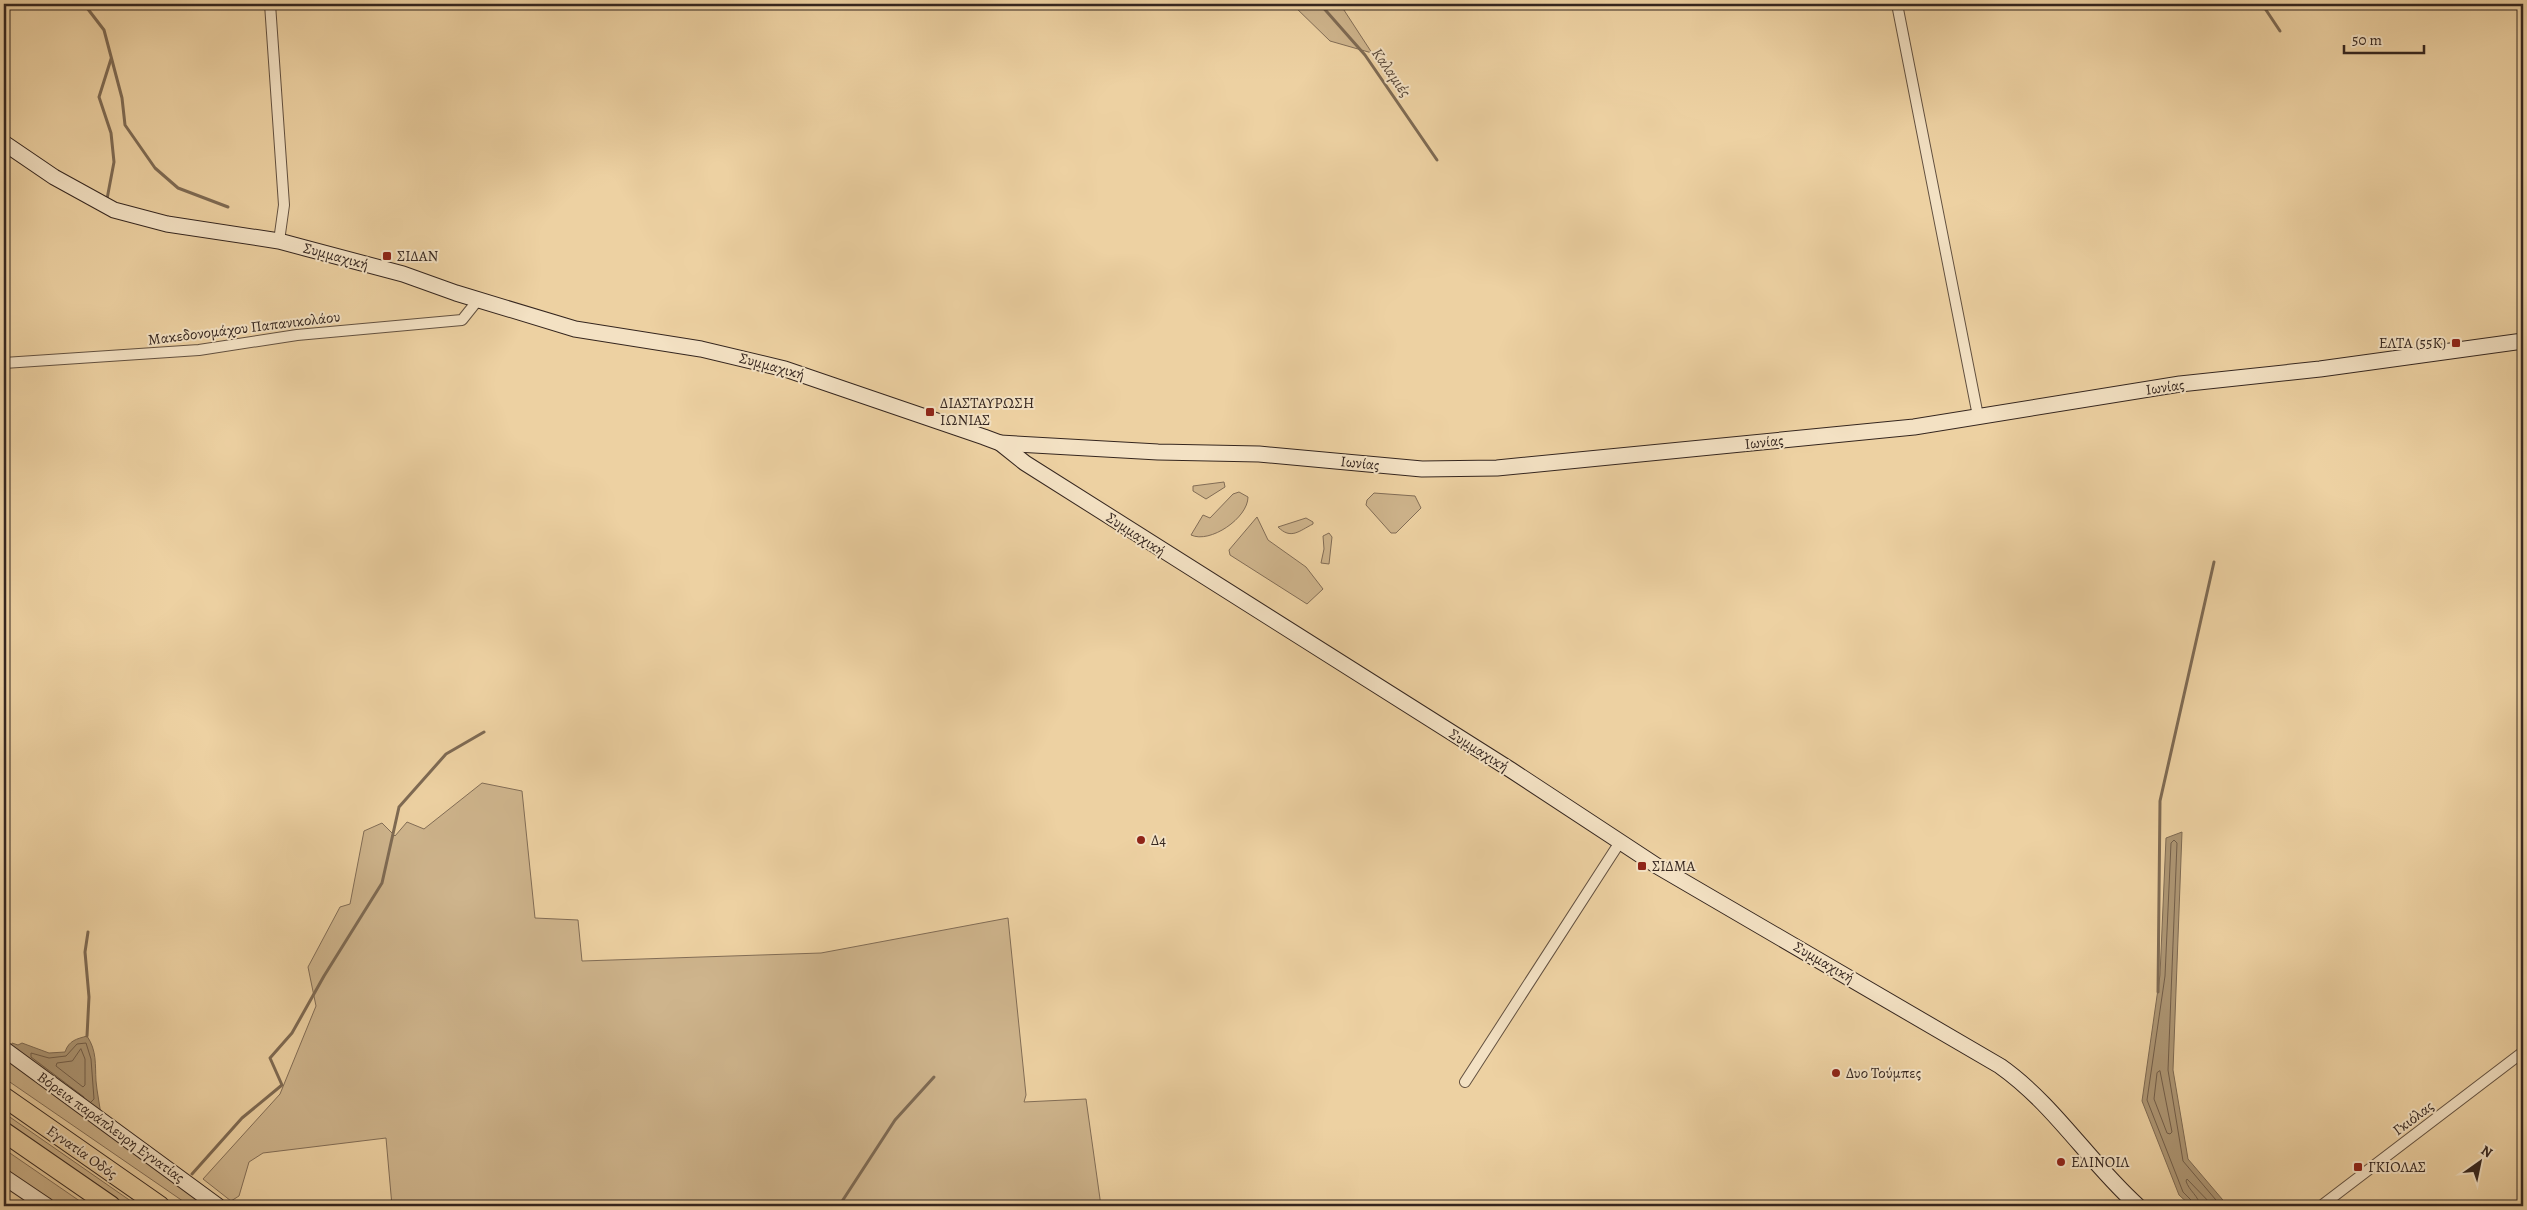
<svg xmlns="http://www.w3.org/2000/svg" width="2527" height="1210" font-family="Alegreya,serif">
	<rect width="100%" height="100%" fill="#edd1a2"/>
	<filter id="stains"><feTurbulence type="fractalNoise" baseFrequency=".004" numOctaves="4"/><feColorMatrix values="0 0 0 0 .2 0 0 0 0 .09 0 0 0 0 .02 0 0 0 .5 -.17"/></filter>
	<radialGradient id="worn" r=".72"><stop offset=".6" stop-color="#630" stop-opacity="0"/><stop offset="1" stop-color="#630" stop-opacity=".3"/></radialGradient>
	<g fill="#ceb48c" stroke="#826d56">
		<path d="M1292,4H1340L1372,53L1330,41Z"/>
		<path d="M1224,482L1225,487L1206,499L1193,491V486Z"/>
		<path d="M1239,492L1248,497C1248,518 1210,544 1191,535L1203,515L1210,518L1233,494Z"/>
		<path d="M1374,493L1415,496L1421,508L1396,533H1391L1366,505L1367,500Z"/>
		<path d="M1257,517L1268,540L1306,567L1323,589L1307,604L1230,555L1229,550Z"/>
		<path d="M1306,518L1313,522V524C1299,531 1291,540 1278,527Z"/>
		<path d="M1329,533L1332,537L1329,564L1321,563L1324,549L1323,536Z"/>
		<path d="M482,783L522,791L535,918L578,920L582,961L821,953L1008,918L1026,1095L1024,1102L1086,1099L1101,1206H392L386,1138L263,1153L249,1162L239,1196L231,1201L203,1179L280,1094L316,1006L308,967L340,907L350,904L364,831L382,823L395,836L407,822L424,829Z"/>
		<path d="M4,1057L213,1206H190L4,1078Z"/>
		<path d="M4,1113L138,1206H127L4,1121Z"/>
		<path d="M4,1149L87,1206H53L4,1172Z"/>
	</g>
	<g fill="#ae9775" stroke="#7e6a53">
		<path d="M2182,832L2173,1070L2188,1159L2228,1206H2191L2179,1195L2142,1101L2160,975L2166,838Z"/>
		<path d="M87,1036C97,1051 95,1064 96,1081C97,1093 100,1105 101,1117L11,1047L12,1043L18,1045L22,1043L49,1053L65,1052C69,1040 77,1039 87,1036Z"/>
	</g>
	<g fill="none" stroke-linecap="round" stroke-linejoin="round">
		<g stroke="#725e4a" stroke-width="1">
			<path d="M81,1049L85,1059V1085L83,1087L56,1066L57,1063L72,1061Z"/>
			<path d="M2160,1071L2172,1132L2170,1134L2167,1133L2154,1099L2157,1073Z"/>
			<path d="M84,1097L31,1057V1053L49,1058L66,1056L77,1044L86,1043L91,1059L94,1099L91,1102"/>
			<path d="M2194,1206L2192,1201L2183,1192L2147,1100L2165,976L2171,843L2174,840L2177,843L2168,1070L2183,1161L2221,1206"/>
			<path d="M2200,1206C2199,1196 2189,1191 2186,1181L2187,1179L2213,1206"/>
		</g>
		<g stroke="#7e6a53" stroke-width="3">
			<path d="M84,4L104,30L122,98L125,125L155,168L178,188L228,207"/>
			<path d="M1320,4L1365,55L1437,160"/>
			<path d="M2262,4L2280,31"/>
			<path d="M107,199L114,162L111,133L99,97L111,59"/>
			<path d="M2158,992L2160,801L2214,562"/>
			<path d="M87,1036L89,997L85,952L88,932"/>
			<path d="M192,1174L242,1118L282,1085L270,1058L292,1033L324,976L382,883L399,807L446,754L484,732"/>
			<path d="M839,1206L895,1120L934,1077"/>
		</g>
		<defs>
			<g id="street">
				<path d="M270,4L284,205L279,241"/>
				<path d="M1897,4L1978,416"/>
				<path d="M4,363L199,350L297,335L462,320L478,300"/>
				<path d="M1465,1082L1620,842"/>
				<path d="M2321,1206L2523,1052"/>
			</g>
			<g id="secondary">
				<path d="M4,143L54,177L114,210L167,224L279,241L305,248L403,274L456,293L575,329L701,349L785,369L984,437L1000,443L1025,463L1511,770L1657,866L2000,1066C2054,1104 2089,1162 2138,1206"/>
				<path d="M1000,443L1158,452L1259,454L1422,469L1497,468L1914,427L2180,384L2320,369L2523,341"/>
				<path d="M4,1049L218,1206"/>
				<path d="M4,1177L47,1206"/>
			</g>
			<g id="highway">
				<path d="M4,1097L160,1206"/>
				<path d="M4,1132L111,1206"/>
			</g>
		</defs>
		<use href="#street" stroke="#635140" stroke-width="12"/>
		<use href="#secondary" stroke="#35261f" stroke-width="17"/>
		<use href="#highway" stroke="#35261f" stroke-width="21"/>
		<use href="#street" stroke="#f3e1c3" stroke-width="10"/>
		<use href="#secondary" stroke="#f3e1c3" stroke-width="15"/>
		<use href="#highway" stroke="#edd1a2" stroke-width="19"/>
	</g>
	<g fill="#8f2418" stroke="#f3e1c3" stroke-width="2">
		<rect x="382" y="251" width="10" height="10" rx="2.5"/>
		<rect x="2451" y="338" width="10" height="10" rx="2.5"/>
		<rect x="925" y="407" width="10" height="10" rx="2.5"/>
		<circle cx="1141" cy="840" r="5"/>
		<rect x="1637" y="861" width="10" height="10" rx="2.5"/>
		<circle cx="1836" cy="1073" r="5"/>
		<circle cx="2061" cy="1162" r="5"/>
		<rect x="2353" y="1162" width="10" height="10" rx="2.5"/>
	</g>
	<g text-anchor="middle" stroke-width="4" stroke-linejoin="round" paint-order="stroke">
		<g font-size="15" fill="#35261f" stroke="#f3e1c3">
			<text transform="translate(336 256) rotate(15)" y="5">Συμμαχική</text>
			<text transform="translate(244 328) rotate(-7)" y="5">Μακεδονομάχου Παπανικολάου</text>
			<text transform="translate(772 366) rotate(15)" y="5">Συμμαχική</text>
			<text transform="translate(2165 387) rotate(-8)" y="5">Ιωνίας</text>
			<text transform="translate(1764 442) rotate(-6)" y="5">Ιωνίας</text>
			<text transform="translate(1360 463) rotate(6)" y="5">Ιωνίας</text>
			<text transform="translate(1136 534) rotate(33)" y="5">Συμμαχική</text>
			<text transform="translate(1479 750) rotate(32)" y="5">Συμμαχική</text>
			<text transform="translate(1824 962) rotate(30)" y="5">Συμμαχική</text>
			<text transform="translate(2413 1118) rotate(-37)" y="5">Γκιόλας</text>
			<text transform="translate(111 1127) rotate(36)" y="5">Βόρεια παράπλευρη Εγνατίας</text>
			<text transform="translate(82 1152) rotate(35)" y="5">Εγνατία Οδός</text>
		</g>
		<g font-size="15" fill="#35261f" stroke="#f3e1c3" text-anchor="start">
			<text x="397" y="261">ΣΙΔΑΝ</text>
			<text x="2446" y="348" text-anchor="end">ΕΛΤΑ (55Κ)</text>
			<text x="940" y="408">ΔΙΑΣΤΑΥΡΩΣΗ<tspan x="940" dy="17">ΙΩΝΙΑΣ</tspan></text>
			<text x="1151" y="845">Δ4</text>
			<text x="1652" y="871">ΣΙΔΜΑ</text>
			<text x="1846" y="1078">Δυο Τούμπες</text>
			<text x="2071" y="1167">ΕΛΙΝΟΙΛ</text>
			<text x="2368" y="1172">ΓΚΙΟΛΑΣ</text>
		</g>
		<g font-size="16" font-style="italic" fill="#594839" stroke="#f3e1c3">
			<text transform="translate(1392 72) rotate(55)" y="6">Καλαμιές</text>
		</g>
	</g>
	<rect width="2527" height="1210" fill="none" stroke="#edd1a2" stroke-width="20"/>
	<rect x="5" y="5" width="2517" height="1200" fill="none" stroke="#35261f" stroke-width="2.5"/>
	<rect x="10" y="10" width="2507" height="1190" fill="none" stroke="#35261f"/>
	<g transform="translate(2480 1162) rotate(33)" stroke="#f3e1c3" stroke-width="4" paint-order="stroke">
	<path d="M0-4L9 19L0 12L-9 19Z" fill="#35261f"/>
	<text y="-8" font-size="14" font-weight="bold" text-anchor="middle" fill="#35261f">N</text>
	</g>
	<path d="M2344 45v8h80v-8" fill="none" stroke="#35261f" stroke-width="2.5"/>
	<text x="2352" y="45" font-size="15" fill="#35261f" stroke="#f3e1c3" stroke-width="4" paint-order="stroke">50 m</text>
	<rect width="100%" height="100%" filter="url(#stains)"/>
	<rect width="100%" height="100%" fill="url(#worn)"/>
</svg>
